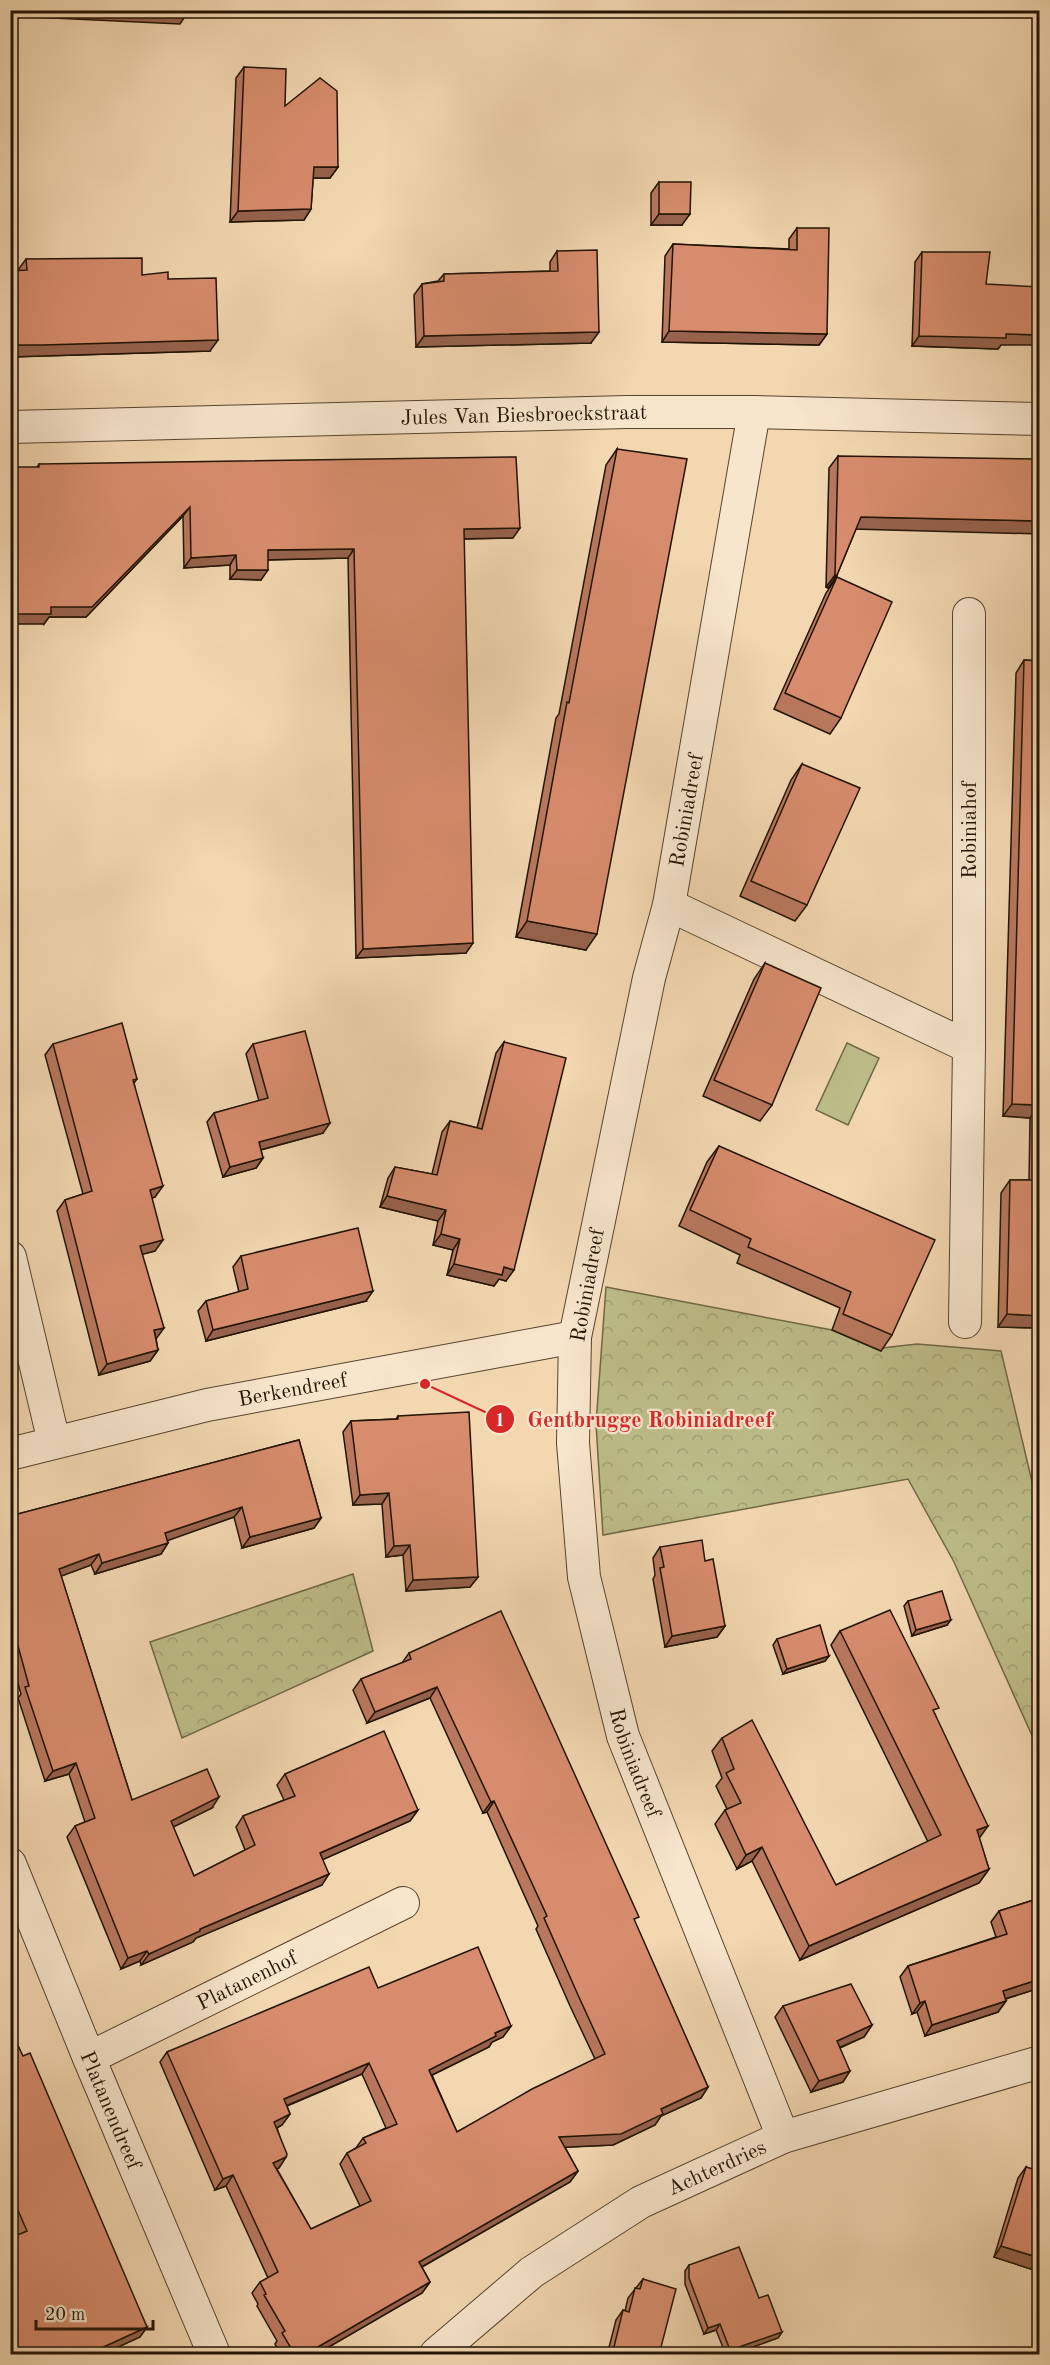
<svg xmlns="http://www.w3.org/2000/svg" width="1050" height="2365" font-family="'Old Standard TT',serif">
	<defs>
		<pattern id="forest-crowns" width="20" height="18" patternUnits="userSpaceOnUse" patternTransform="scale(1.5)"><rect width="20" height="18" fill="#bdbd89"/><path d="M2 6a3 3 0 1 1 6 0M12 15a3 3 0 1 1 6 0" fill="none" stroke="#a2a275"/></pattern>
	</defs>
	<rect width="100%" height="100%" fill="#f2d7b1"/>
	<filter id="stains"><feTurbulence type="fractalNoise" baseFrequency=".00333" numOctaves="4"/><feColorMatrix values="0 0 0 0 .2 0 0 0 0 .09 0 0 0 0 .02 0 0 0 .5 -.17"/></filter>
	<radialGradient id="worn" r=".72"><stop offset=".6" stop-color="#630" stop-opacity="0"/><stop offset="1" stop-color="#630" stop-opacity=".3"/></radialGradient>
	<path fill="#bdbd89" stroke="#706846" stroke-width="1.5" d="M847,1043L879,1058L848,1125L816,1110Z"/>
	<g fill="url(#forest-crowns)" stroke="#706846" stroke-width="1.5">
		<path d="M606,1287L832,1330L881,1351L882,1348L917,1344L1001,1351L1039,1511V1751L954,1562L908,1479L603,1535L596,1424Z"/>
		<path d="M353,1574L373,1651L182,1738L150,1642Z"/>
	</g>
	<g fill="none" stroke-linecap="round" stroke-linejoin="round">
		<defs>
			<g id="street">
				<path id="s1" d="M754,412L669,905L649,978L575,1337L573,1443L584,1577L623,1736L783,2137"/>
				<path id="s2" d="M10,427L627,412H754L1040,419"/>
				<path d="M669,905L969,1047V614"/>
				<path d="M10,1257L54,1442"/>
				<path d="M965,1322L969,1047"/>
				<path id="s3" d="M10,1454L207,1405L575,1337"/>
				<path id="s4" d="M10,1864L89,2058L214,2354"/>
				<path id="s5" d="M89,2058L403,1903"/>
				<path id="s6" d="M436,2354L532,2272L641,2202L783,2137L1040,2062"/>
			</g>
		</defs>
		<use href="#street" stroke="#56442e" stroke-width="34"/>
		<use href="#street" stroke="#f7e5cc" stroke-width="32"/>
	</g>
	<g fill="#b9785e" stroke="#221303" stroke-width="1.5" fill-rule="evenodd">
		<path d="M244,67L338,167L330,178H313L311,209L304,220L230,222L236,78Z"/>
		<path d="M659,182L682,225H651V193Z"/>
		<path d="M797,228L827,334L819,345L662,342L665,256L673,244L789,249V239Z"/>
		<path d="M557,251L591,343L416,347L414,295L422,284L438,281L444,274L550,271V262Z"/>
		<path d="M922,252L1001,345L998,349L912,346L915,262Z"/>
		<path d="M26,259L168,279L210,351L10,357V271L18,270Z"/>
		<path d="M617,449L586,950L516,937L556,718L559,714L606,465Z"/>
		<path d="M838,456L856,529L837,575L828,588L826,587L829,468Z"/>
		<path d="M39,464L513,538L464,539L466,953L356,958L348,558L268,560L261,580L230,579V565L184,568L183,516L86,617H49L44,624L37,467Z"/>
		<path d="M837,577L841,718L830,734L774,709L826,593Z"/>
		<path d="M1024,660L1040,661V1328L998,1327L1001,1193L1010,1180H1029L1030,1118L1003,1116L1016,673Z"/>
		<path d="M802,764L807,905L795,921L740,896L791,780Z"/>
		<path d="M765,963L772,1105L760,1121L703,1096L754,979Z"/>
		<path d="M504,1042L506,1281L499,1279L494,1286L447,1275L453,1250L433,1245L438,1221L380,1207L388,1178L395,1167L432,1174L442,1132L450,1121L477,1128L496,1053Z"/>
		<path d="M53,1044L137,1079L134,1083L155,1197L152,1198L155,1251L142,1254L158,1350L150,1361L99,1375L57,1211L65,1200L83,1194L45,1055Z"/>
		<path d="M253,1044L323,1133L261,1150L263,1158L256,1168L223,1177L207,1122L214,1113L259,1101L246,1054Z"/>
		<path d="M719,1146L892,1335L881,1351L832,1330L840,1308L737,1263L740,1255L679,1226L707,1162Z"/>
		<path d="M241,1256L366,1301L206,1341L198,1311L206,1301L239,1292L233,1267Z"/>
		<path d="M398,1416L478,1577L470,1587L406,1591L403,1555L386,1557L382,1504L353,1505L343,1432L351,1421L396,1419Z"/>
		<path d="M299,1440L321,1518L314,1528L242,1548L234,1517L167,1540L168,1543L161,1554L95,1574L91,1565L61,1576L132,1800L212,1808L173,1827L194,1876L245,1850L236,1827L243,1816L284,1800L277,1785L285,1774L418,1810L410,1821L323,1859L322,1885L196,1938L193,1942L141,1965L140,1961L121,1969L67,1837L75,1826L85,1822L69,1774L45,1781L18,1698L21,1694L10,1656V1516Z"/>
		<path d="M660,1547L725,1626L717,1637L665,1647L653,1579L655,1575L653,1558Z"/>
		<path d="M908,1601L947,1625L912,1636L904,1606Z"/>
		<path d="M840,1631L935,1714L979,1838L989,1869L979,1883L800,1960L752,1861L737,1869L715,1824L725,1810L727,1809L716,1786L722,1778L712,1751L722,1738L836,1885L928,1842L831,1645Z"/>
		<path d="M777,1639L829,1656L825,1661L783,1674L773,1645Z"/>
		<path d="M409,1653L635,1923L708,2087L701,2098L661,2116L655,2125L613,2145L565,2147L578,2171L570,2182L422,2267L430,2282L422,2293L315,2355H281L275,2344L277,2341L257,2306L258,2304L252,2293L260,2282L268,2278L226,2186L215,2190L160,2062L167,2052L378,1988L511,2026L503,2037L492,2042L489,2047L432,2075L457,2132L595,2059L570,2006L536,1929L538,1926L487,1812L483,1813L430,1698L367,1723L353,1690L361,1679L402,1663ZM362,2074L386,2128L363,2138L356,2148L347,2153L340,2164L360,2206L311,2229L277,2169L279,2168L286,2157L277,2128L282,2125L290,2114L287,2106Z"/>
		<path d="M1040,1898V1988L1005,1999L1006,2001L998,2012L925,2036L917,2012L912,2014L900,1977L908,1966L996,1937L991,1922L999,1911Z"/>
		<path d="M783,2006L872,2025L864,2037L840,2048L843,2082L811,2092L775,2017Z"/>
		<path d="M10,2029L147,2327L140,2337L101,2355H10L17,2235L10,2219Z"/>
		<path d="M1026,2167L1040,2272L994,2257L1018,2178Z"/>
		<path d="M689,2265L759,2298L782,2332L778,2338L730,2355H726L716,2330L704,2334L685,2284V2271Z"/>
		<path d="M643,2279L659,2355H607L616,2320L623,2310L625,2311L628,2298Z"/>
	</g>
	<g fill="#96624c" stroke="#221303" stroke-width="1.5">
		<path d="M10,10H144L188,12L180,24L10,16Z"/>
		<path d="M314,167H338L330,178H306Z"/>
		<path d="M311,209L304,220L230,222L238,211Z"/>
		<path d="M659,214H690L682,225H651Z"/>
		<path d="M669,331L827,334L819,345L662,342Z"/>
		<path d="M599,332L591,343L416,347L424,336Z"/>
		<path d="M1006,334L1040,335V345H1001L998,349L912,346L919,336Z"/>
		<path d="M218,340L210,351L10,357V345Z"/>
		<path d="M190,507L183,516L86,617H49L44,624H10V614L51,607Z"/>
		<path d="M861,517L1040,521V534L853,529Z"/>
		<path d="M520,528L513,538L457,539L464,529Z"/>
		<path d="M354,549L348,558L261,560L268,550Z"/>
		<path d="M236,555L230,565L184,568L191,558Z"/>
		<path d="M237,570H268L261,580L230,579Z"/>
		<path d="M835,575H837L828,588L826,587Z"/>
		<path d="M527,921L597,934L586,950L516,937Z"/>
		<path d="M473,943L466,953L356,958L363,949Z"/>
		<path d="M1012,1104L1039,1105L1030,1118L1003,1116Z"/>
		<path d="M330,1123L323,1133L252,1152L259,1142Z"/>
		<path d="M263,1158L256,1168L223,1177L230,1167Z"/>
		<path d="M163,1186L155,1197L142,1201L150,1190Z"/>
		<path d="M387,1196L446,1210L438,1221L380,1207Z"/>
		<path d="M441,1234L460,1239L453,1250L433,1245Z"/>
		<path d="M163,1240L155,1251L132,1257L140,1246Z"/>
		<path d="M454,1264L504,1267L514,1270L506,1281L499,1279L494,1286L447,1275Z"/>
		<path d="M373,1291L366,1301L206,1341L213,1330Z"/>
		<path d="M1007,1314L1040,1316V1328L998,1327Z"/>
		<path d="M164,1328L156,1339L154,1330Z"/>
		<path d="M158,1350L150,1361L99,1375L107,1364Z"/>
		<path d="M389,1493L382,1504L353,1505L360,1495Z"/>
		<path d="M242,1507L234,1517L158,1544L165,1533Z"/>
		<path d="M321,1518L314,1528L242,1548L250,1537Z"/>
		<path d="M168,1543L161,1554L95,1574L102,1563Z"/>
		<path d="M410,1545L403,1555L386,1557L394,1546Z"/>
		<path d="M99,1554L91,1565L51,1580L59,1569Z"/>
		<path d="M478,1577L470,1587L406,1591L413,1580Z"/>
		<path d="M951,1620L947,1625L912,1636L916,1630Z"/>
		<path d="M725,1626L717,1637L665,1647L672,1636Z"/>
		<path d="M829,1656L825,1661L783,1674L787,1669Z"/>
		<path d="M437,1687L430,1698L367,1723L375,1712Z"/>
		<path d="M76,1763L69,1774L45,1781L53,1771Z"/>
		<path d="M219,1797L212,1808L163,1832L171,1821Z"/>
		<path d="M494,1801L487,1812L483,1813L491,1802Z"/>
		<path d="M418,1810L410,1821L313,1864L320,1853Z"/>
		<path d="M988,1826L978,1840L977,1830Z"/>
		<path d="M762,1847L752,1861L737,1869L746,1855Z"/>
		<path d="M989,1869L979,1883L800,1960L809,1946Z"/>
		<path d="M329,1874L322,1885L196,1938L193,1942L141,1965L149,1954L200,1929Z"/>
		<path d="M147,1951L140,1961L121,1969L128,1958Z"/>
		<path d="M1040,1979V1988L995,2002L1003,1991Z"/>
		<path d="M925,2001L917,2012L912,2014L920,2003Z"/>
		<path d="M1006,2001L998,2012L925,2036L932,2025Z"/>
		<path d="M872,2025L864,2037L829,2052L837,2041Z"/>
		<path d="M511,2026L503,2037L492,2042L489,2047L422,2080L429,2070L495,2033Z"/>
		<path d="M369,2063L362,2074L276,2110L284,2099Z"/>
		<path d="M850,2071L843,2082L811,2092L819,2081Z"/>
		<path d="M708,2087L701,2098L661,2116L655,2125L613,2145L551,2148L559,2137L661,2109Z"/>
		<path d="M290,2114L282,2125L267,2133L274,2122Z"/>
		<path d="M286,2157L279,2168L266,2174L273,2163Z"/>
		<path d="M578,2171L570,2182L411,2273L419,2262Z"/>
		<path d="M233,2175L226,2186L215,2190L223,2179Z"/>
		<path d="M1001,2246L1040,2258V2272L994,2257Z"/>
		<path d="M430,2282L422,2293L315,2355H304Z"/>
		<path d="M720,2324L716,2330L704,2334L708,2328Z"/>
		<path d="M147,2327L140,2337L101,2355H86Z"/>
		<path d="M782,2332L778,2338L730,2355H727L730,2350Z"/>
	</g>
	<g fill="#d78c6d" stroke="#221303" stroke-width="1.5" fill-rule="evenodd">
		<path d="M144,10H188V12Z"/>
		<path d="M244,67L286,69L285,106L320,78L337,91L338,167H314L311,209L238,211Z"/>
		<path d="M659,182H691L690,214H659Z"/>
		<path d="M797,228H829L827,334L669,331L673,244L797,250Z"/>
		<path d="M597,250L599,332L424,336L422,284L444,281V274L558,271L557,251Z"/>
		<path d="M922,252H990L986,284L1040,287V335L1006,334V338L919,336Z"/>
		<path d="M142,258V275L168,272V279L216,278L218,340L43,345H10V271L27,270L26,259Z"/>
		<path d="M617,449L687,459L597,934L527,921L567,702L569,703Z"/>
		<path d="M838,456L1040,459V521L861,517L837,575H835Z"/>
		<path d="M516,457L520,528L464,529L473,943L363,949L354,549L268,550V570H237L236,555L191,558L190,507L92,607H51V614H10V467H39V464Z"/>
		<path d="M837,577L892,602L841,718L785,693Z"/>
		<path d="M1024,660L1040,661V1316L1007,1314L1010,1180H1037L1039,1105L1012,1104Z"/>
		<path d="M802,764L860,788L807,905L751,881Z"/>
		<path d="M765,963L821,988L772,1105L714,1080Z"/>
		<path d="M122,1023L137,1079L133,1080L163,1186L150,1190L163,1240L140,1246L164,1328L154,1330L158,1350L107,1364L65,1200L92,1191L53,1044Z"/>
		<path d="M305,1031L330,1123L259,1142L263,1158L230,1167L214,1113L268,1098L253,1044Z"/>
		<path d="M504,1042L566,1058L514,1270L504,1267L502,1275L454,1264L460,1239L441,1234L446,1210L387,1196L395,1167L437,1175L450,1121L482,1129Z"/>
		<path d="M719,1146L935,1240L892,1335L843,1314L851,1292L748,1247L751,1239L690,1210Z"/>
		<path d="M358,1228L373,1291L213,1330L206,1301L248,1289L241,1256Z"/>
		<path d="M469,1412L478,1577L413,1580L410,1545L394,1546L389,1493L360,1495L351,1421L398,1419V1416Z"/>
		<path d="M299,1440L321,1518L250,1537L242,1507L165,1533L168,1543L102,1563L99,1554L59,1569L132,1800L207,1769L219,1797L171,1821L194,1876L255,1845L243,1816L295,1796L285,1774L384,1731L418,1810L320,1853L329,1874L200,1929V1931L149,1954L147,1951L128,1958L75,1826L95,1818L76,1763L53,1771L25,1687L29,1686L10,1617V1516Z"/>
		<path d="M702,1540L705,1561L713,1559L725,1626L672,1636L660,1568L664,1567L660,1547Z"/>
		<path d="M942,1591L951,1620L916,1630L908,1601Z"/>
		<path d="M890,1610L939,1708L933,1710L988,1826L977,1830L989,1869L809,1946L762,1847L746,1855L725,1810L741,1803L726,1773L734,1769L722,1738L752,1720L836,1885L941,1835L840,1631Z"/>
		<path d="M501,1611L639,1917L634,1919L708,2087L661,2109L663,2114L621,2134L559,2137L578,2171L419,2262L430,2282L304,2355H295L282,2333L285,2331L264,2295L266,2294L260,2282L278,2272L233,2175L223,2179L167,2052L369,1967L378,1988L478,1947L511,2026L495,2033L496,2036L429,2070L457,2132L532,2089L605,2054L578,1995L544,1918L547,1916L494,1801L491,1802L437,1687L375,1712L361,1679L411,1659L409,1653ZM369,2063L397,2124L363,2138L366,2143L347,2153L371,2201L311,2229L273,2163L286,2157L287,2154L274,2122L290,2114L284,2099Z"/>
		<path d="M820,1625L829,1656L787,1669L777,1639Z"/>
		<path d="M1040,1898V1979L1003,1991L1006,2001L932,2025L925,2001L920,2003L908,1966L1007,1934L999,1911Z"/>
		<path d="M851,1984L872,2025L837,2041L850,2071L819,2081L783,2006Z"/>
		<path d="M10,2029L23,2056L30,2053L147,2327L86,2355H10V2238L27,2231L10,2192Z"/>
		<path d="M1026,2167L1040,2171V2258L1001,2246Z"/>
		<path d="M739,2247L759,2298L768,2295L782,2332L730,2350L720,2324L708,2328L689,2278V2265Z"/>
		<path d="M643,2279L676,2289L659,2355H612L623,2310L629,2312L635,2288L640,2289Z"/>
	</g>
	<g text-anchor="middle" stroke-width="4.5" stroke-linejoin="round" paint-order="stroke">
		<g font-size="21" fill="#221303" stroke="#f7e5cc">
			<text dy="7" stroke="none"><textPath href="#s2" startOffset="514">Jules Van Biesbroeckstraat</textPath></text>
			<text transform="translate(686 810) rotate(-80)" y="7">Robiniadreef</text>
			<text transform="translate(969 830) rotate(-90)" y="7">Robiniahof</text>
			<text transform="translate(587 1285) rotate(-80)" y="7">Robiniadreef</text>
			<text dy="7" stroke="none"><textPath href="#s3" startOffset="290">Berkendreef</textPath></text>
			<text dy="7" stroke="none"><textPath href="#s1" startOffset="1376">Robiniadreef</textPath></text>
			<text dy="7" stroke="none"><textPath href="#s5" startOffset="176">Platanenhof</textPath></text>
			<text dy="7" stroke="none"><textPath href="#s4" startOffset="266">Platanendreef</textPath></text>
			<text dy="7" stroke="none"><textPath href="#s6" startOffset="339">Achterdries</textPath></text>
		</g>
	</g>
	<path fill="none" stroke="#d62828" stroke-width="2" d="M425 1384L500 1419"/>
	<g fill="#d62828" stroke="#f7e5cc" stroke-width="2">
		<circle cx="425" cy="1384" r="6"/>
		<circle cx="500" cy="1419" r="15"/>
	</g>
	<g font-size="18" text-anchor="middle" font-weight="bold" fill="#fff">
		<text x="500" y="1426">1</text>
	</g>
	<g font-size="22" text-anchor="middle" font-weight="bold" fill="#d62828" stroke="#f7e5cc" stroke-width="4.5" stroke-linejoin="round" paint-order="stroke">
		<text x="650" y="1427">Gentbrugge Robiniadreef</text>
	</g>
	<rect width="1050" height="2365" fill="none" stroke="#f2d7b1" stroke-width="36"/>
	<rect x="12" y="12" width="1026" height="2341" fill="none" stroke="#221303" stroke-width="3"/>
	<rect x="18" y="18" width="1014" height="2329" fill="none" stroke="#221303" stroke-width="1.5"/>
	<path d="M36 2320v9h117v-9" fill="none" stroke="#221303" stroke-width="3"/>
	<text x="45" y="2320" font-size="18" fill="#221303" stroke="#f7e5cc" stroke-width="4.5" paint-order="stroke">20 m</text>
	<rect width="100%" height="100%" filter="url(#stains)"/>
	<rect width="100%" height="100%" fill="url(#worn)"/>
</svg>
